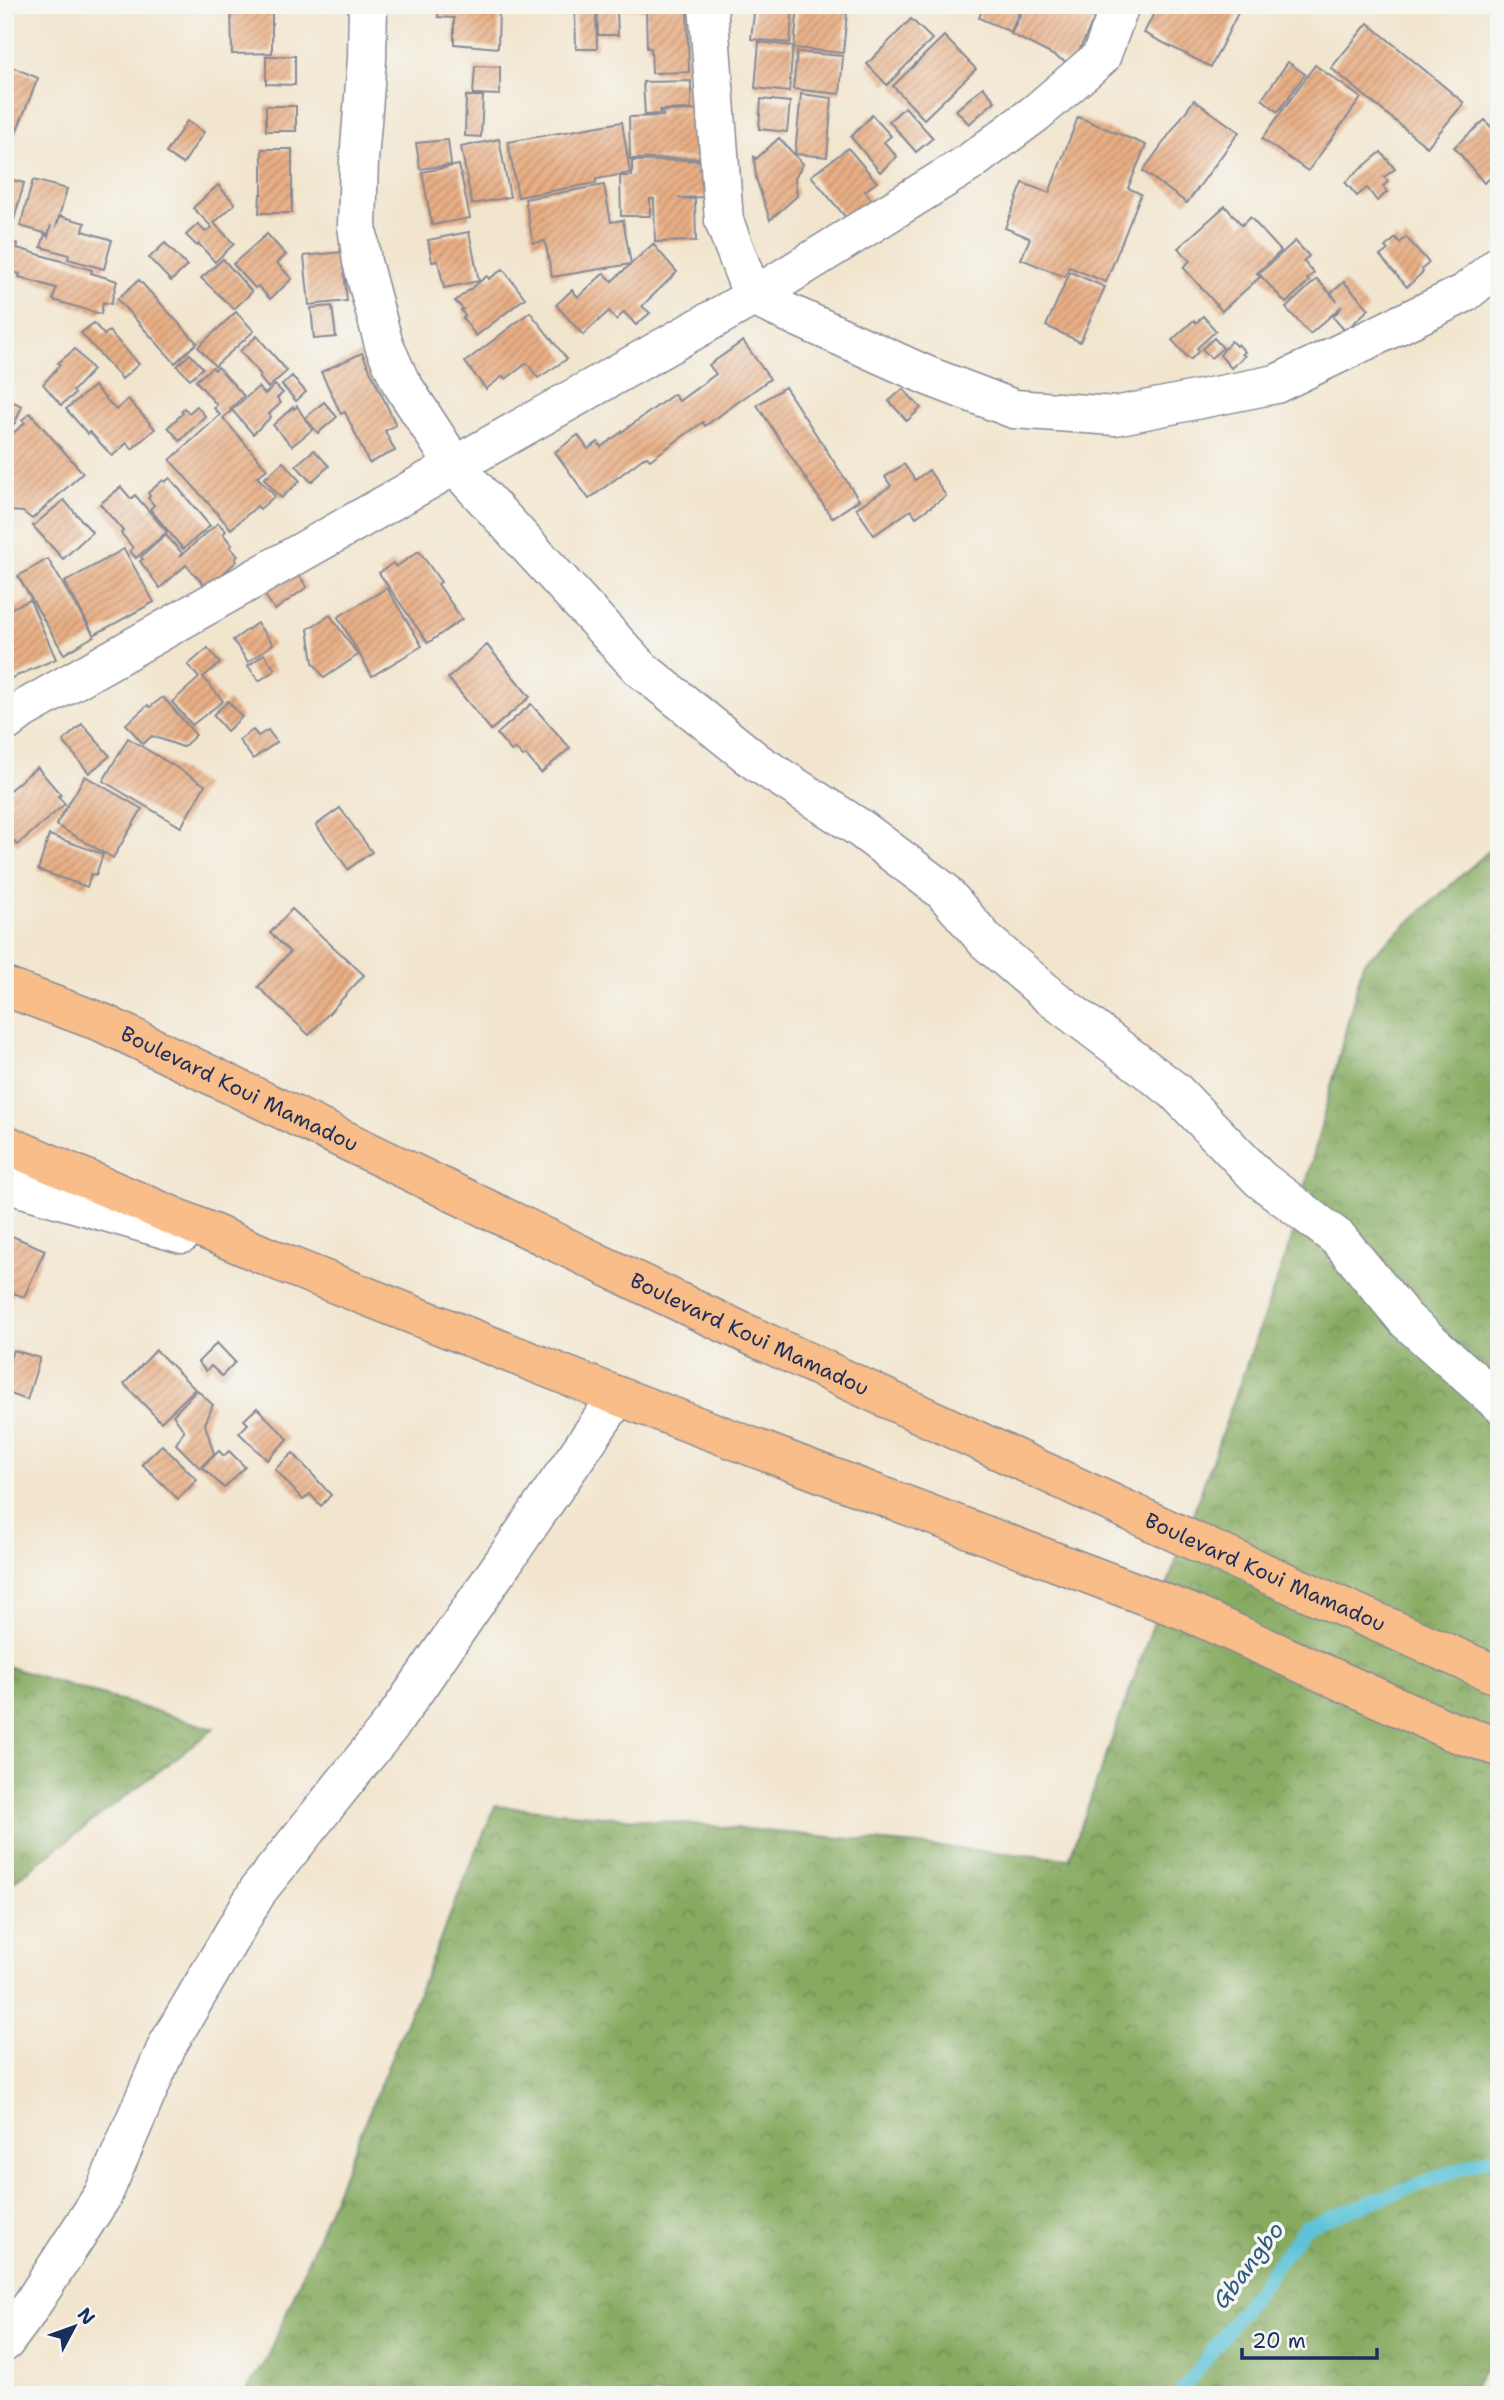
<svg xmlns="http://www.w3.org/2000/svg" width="1504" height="2400" font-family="'Shantell Sans',sans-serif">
	<defs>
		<pattern id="forest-crowns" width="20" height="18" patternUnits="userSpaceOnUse" patternTransform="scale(1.75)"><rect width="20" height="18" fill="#86aa60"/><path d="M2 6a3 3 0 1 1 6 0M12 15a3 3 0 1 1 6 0" fill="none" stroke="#6d8b52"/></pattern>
		<pattern id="building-hatch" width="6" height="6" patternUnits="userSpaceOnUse" patternTransform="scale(1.75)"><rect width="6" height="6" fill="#e9af85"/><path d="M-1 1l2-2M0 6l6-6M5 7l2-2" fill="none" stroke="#bc8f70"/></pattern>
	</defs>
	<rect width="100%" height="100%" fill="#f6f6f2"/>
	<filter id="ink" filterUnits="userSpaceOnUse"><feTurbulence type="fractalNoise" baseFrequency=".0143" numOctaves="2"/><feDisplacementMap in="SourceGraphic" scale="14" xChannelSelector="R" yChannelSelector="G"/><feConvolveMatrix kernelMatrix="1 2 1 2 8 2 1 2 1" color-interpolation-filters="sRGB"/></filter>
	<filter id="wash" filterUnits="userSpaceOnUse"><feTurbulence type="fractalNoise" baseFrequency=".00686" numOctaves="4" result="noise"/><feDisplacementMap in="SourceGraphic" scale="28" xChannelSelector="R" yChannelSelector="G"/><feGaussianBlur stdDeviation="1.57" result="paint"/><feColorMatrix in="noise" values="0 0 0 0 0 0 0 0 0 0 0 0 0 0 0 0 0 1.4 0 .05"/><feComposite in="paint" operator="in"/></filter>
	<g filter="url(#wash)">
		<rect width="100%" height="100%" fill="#f2e5ce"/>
		<g fill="url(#forest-crowns)" stroke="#506c5f" stroke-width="2">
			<path d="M1499,842V2349L1469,2395H243L267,2360L495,1806L1069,1859L1292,1238L1363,963Z"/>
			<path d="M5,1666L214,1729L5,1888Z"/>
		</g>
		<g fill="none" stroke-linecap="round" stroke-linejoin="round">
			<path stroke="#5bc3d8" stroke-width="14" d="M1179,2395L1305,2227L1499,2154"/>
		</g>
		<g id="blocks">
			<g fill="url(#building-hatch)">
				<path d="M231,5H272V53L232,54Z"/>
				<path d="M439,5H499L498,48L454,44V18L438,17Z"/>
				<path d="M597,5H637V10H617L618,35H598Z"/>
				<path d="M638,5H699V9L687,10L689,72L652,73L651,48H647L646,11L654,10H638Z"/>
				<path d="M755,5L793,7L790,43L751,39Z"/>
				<path d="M984,5H1022L1011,32L979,18Z"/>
				<path d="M1025,5H1101L1072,65L1011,34Z"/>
				<path d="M1158,5H1242L1211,67L1144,33Z"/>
				<path d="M575,7H596L597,49H576Z"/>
				<path d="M798,7L847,13L843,53L794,48Z"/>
				<path d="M911,19L932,39L887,85L867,64Z"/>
				<path d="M1368,23L1464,103L1427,147L1331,68Z"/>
				<path d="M944,36L976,69L924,119L893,86Z"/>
				<path d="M759,42L793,46L789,92L755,88Z"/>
				<path d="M797,52L843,56L840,94L793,89Z"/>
				<path d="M266,56H295V85L266,84Z"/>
				<path d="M1288,62L1305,74L1278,112L1262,99Z"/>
				<path d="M5,64L38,78L11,145L5,143Z"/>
				<path d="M1315,65L1361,98L1308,171L1262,139Z"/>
				<path d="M475,66L500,67V95L473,94Z"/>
				<path d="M691,81V109L660,110V114L645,115L643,82Z"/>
				<path d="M983,87L995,101L969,124L956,110Z"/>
				<path d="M801,94L832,98L827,157L795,154Z"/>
				<path d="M466,96H483L481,137L465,136Z"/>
				<path d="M761,99L790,102L787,132L759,129Z"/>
				<path d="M1194,100L1239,132L1187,203L1143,171Z"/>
				<rect x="266" y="106" width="30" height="25"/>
				<path d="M905,107L933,138L916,152L889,121Z"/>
				<path d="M702,110L703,158L630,159L629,117L663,116L662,111Z"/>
				<path d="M872,115L891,136L884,142L897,157L880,172L851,137Z"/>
				<path d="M1078,117L1146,145L1128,188L1141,194L1106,282L1069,267L1065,277L1021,259L1030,238L1005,228L1023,183L1049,193Z"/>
				<path d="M1485,120L1499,136V171L1484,183L1454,147Z"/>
				<path d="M187,121L204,132L183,164L166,153Z"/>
				<path d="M622,122L630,173L596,179V183L518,197L508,142Z"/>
				<path d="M779,138L803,164L795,178L797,196L770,220L756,178L754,157L756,159Z"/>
				<path d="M499,139L510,197L472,204L461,147Z"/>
				<path d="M448,140L451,165L420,169L416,143Z"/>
				<path d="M848,148L877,182L865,191L872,200L848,220L811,176Z"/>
				<path d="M262,149H292V213H259L260,194H262Z"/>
				<path d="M1381,152L1395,169L1384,177L1388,182L1383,186L1387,192L1377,201L1367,188L1357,196L1345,182Z"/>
				<path d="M705,160L706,197L678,198L695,199L696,241L655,242L654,199H650V216H621L620,176H632V161Z"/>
				<path d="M459,165L470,218L432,225L422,172Z"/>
				<path d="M5,178L24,183L9,238L5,237Z"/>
				<path d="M33,180L67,189L56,227L60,216L85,223L83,231L112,240L104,269L68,259L69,255L41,247L45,234L48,237L51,225L48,234L20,226Z"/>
				<path d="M218,185L235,204L214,223L234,244L215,262L199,244L197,246L186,235L198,224L205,232L212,227L193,208Z"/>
				<path d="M604,185L611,222L623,220L631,264L552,277L545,241L533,243L525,199Z"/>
				<path d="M1225,206L1242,225L1250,217L1281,251L1257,273L1260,277L1222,311L1183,267L1190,261L1178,248Z"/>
				<path d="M469,232L479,281L444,288L438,261L432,262L428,240Z"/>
				<path d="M267,234L286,255L277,263L292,279L270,299L258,286L255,288L233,264Z"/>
				<path d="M1406,237L1429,263L1422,269L1423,272L1407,287L1380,256L1388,250L1385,247L1396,238L1400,243Z"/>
				<path d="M5,240L18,244L17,248L92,270L91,273L117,281L111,304L103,302L101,314L53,300L56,288L19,277L20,274L5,270Z"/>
				<path d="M1295,241L1309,256L1303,261L1314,273L1307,279L1309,281L1286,303L1259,274Z"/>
				<path d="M165,243L187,266L171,281L149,258Z"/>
				<path d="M653,244L677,272L642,306L650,313L636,325L624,312L616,320L609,311L583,335L556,305L572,290L578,297L604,273L612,281Z"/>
				<path d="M342,252L347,301L309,305L304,256Z"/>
				<path d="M223,259L252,292L234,309L201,278Z"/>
				<path d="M503,269L525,298L476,336L463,318L465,316L461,310L463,309L455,301L487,276L489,279Z"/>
				<path d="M1070,272L1105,287L1080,342L1046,326Z"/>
				<path d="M1317,279L1337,301L1331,293L1344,282L1369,309L1345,331L1333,317L1342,306L1310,334L1286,308Z"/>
				<path d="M139,280L197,343L175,363L117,299Z"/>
				<path d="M332,306L336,337L314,339L311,308Z"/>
				<path d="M236,312L254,331L215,366L198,347Z"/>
				<path d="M530,312L567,359L538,378L527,363L506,379L503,376L486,389L465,362Z"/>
				<path d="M1203,316L1216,331L1197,348L1199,351L1190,360L1172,340L1194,320L1196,323Z"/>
				<path d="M94,323L104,335L109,331L139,364L122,379L81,333Z"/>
				<path d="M257,336L287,371L268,388L259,377L261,375L240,351Z"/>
				<path d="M1214,338L1223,348L1211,358L1202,349Z"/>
				<path d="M743,341L770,379L705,426L703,422L650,460L646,456L589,499L555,452L578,435L588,449L598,442L601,447L674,394L679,401L716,374L709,365Z"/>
				<path d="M1231,341L1236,346L1238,344L1245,352L1242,354L1245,356L1231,368L1220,355Z"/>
				<path d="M75,349L93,370L73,391L75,394L61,405L43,384L60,365L58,363Z"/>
				<path d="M362,353L396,425L385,431L395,451L369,463L345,412L341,414L321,372Z"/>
				<path d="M190,354L203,368L190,379L177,366Z"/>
				<path d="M212,367L215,370L218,367L244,396L230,409L231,411L223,418L267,469L257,477L275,496L260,509L257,506L231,529L170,460L220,415L214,408L217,405L196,381Z"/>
				<path d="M292,376L306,392L296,401L282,385Z"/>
				<path d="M275,385L283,393L277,398L281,403L269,414L271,417L253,434L232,410L258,387L265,394Z"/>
				<path d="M94,386L116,410L128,399L155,429L132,449L127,443L112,456L90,432L88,434L66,409Z"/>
				<path d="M785,387L859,500L832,518L757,405Z"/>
				<path d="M903,389L921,408L907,421L889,401Z"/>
				<path d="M5,398L22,406L15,423L5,432Z"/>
				<path d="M324,402L337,417L318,433L305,418Z"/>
				<path d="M197,406L205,416L180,441L168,427L183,413L181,411L184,408L189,413Z"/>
				<path d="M297,406L312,430L292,446L273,425L293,407L294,409Z"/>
				<path d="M30,413L83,473L32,519L23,512L11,511L5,504V440L25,423L22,420Z"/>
				<path d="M314,450L329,466L311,482L296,465Z"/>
				<path d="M283,462L300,481L281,498L264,479Z"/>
				<path d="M904,464L915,480L929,470L946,496L916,517L911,510L874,535L856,508L891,486L885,477Z"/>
				<path d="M170,478L210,526L183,549L150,509L154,505L148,498L150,496L148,493L163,480L165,482Z"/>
				<path d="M121,487L131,499L135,495L167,532L136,558L130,551L133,548L121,533L123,531L100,504Z"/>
				<path d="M64,500L92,532L63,559L33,526Z"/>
				<path d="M218,523L226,531L223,534L232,545L230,547L238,556L235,559L237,561L207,588L186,565L160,588L140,561L143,559L141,557L166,535L182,553L179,557Z"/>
				<path d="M124,549L154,602L94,635L65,582Z"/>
				<path d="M419,551L441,582L438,584L462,619L428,643L379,573L393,563L396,567Z"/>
				<path d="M48,559L94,636L64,654L18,576Z"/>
				<path d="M296,571L307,587L275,610L264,594Z"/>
				<path d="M387,588L422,646L372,676L338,617Z"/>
				<path d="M30,600L56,659L5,681V611Z"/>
				<path d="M330,615L358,655L324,678L313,662L308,629Z"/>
				<path d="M257,623L273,644L248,662L233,640Z"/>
				<path d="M487,645L530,697L491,730L448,678Z"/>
				<path d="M208,648L220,663L203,677L223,701L192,725L172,702L199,678L188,665Z"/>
				<path d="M264,654L275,670L259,681L248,666Z"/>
				<path d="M163,697L196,735L183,747L152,736L143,744L126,724L148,705L150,707Z"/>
				<path d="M228,701L242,717L227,731L213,715Z"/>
				<path d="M531,704L570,748L541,773L526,755L523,757L515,748L511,751L497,734Z"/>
				<path d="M82,724L110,756L89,773L63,741Z"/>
				<path d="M253,730L258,736L268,730L277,742L253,759L239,740Z"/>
				<path d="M128,738L205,785L181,827L103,781Z"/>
				<path d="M37,767L61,795L58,796L65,804L17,845L5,831L8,828L5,825V794Z"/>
				<path d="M85,776L142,809L113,858L56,825Z"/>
				<path d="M340,808L372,852L348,869L316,825Z"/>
				<path d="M49,835L103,854L96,875L91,874L87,887L38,870Z"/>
				<path d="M292,909L364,975L309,1035L258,987L290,952L270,933Z"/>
				<path d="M5,1233L45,1250L24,1297L14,1293L5,1313Z"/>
				<path d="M217,1343L235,1362L222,1376L211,1366L206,1371L198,1362Z"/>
				<path d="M13,1350L40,1358L27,1400L5,1392V1374Z"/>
				<path d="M156,1350L195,1389L161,1422L124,1384Z"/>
				<path d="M197,1390L213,1405L205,1424L214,1454L200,1468L176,1444L184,1431L173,1415Z"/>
				<path d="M257,1408L288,1439L267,1460L239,1433L248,1424L244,1420Z"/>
				<path d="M162,1445L197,1480L178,1499L142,1464Z"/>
				<path d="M219,1451L224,1456L229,1451L245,1467L224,1488L202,1467Z"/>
				<path d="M293,1453L331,1495L321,1506L310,1494L303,1500L275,1469Z"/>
			</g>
		</g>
	</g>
	<g filter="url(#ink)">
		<use href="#blocks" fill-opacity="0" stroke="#868a96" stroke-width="2"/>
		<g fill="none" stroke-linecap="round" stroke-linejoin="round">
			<defs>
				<g id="minor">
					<path d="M368,5L367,59L359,160L357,226L362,262L384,345L400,381L455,466L641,669L758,763L861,829L942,890L986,941L1051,997L1175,1091L1260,1179L1339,1239L1406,1320L1499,1403"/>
					<path d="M708,5L724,221L753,297L928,376L1014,409L1115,416L1276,384L1465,293L1499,265"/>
					<path d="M5,723L22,710L753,297L969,163L1036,113L1101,57L1120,5"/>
					<path d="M5,1183L182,1234"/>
					<path d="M5,2342L25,2315L103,2195L167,2046L259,1889L393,1722L618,1396"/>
				</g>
				<g id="major">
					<path id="s1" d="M5,987L103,1023L698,1311L1211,1549L1499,1676"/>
					<path d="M5,1144L280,1262L618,1396L1188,1612L1451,1731L1499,1747"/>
				</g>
			</defs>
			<use href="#minor" stroke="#868a96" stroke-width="41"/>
			<use href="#major" stroke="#868a96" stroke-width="41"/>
			<use href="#minor" stroke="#fff" stroke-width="38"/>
			<use href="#major" stroke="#f8bd89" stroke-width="38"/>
		</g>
	</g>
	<g text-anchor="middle" stroke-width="7" stroke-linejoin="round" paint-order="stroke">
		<g font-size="21" fill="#1b2f5e" stroke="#f6f6f2">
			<text dy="7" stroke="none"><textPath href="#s1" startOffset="256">Boulevard Koui Mamadou</textPath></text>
			<text dy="7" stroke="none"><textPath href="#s1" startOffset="822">Boulevard Koui Mamadou</textPath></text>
			<text dy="7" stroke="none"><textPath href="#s1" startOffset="1390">Boulevard Koui Mamadou</textPath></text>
		</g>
		<g font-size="23" font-style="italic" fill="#2e5b83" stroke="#f6f6f2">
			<text transform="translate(1248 2265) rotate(-53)" y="8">Gbangbo</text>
		</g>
	</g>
	<rect width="1504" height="2400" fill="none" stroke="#f6f6f2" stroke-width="28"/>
	<g transform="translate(74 2327) rotate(49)" stroke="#f6f6f2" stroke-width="5" paint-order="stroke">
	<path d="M0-5L12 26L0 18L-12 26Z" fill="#1b2f5e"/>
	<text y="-10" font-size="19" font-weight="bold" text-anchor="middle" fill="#1b2f5e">N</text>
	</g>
	<path d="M1242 2348v10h135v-10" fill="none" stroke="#1b2f5e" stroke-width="3.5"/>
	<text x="1252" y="2348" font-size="21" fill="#1b2f5e" stroke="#f6f6f2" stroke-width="5" paint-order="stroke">20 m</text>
</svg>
